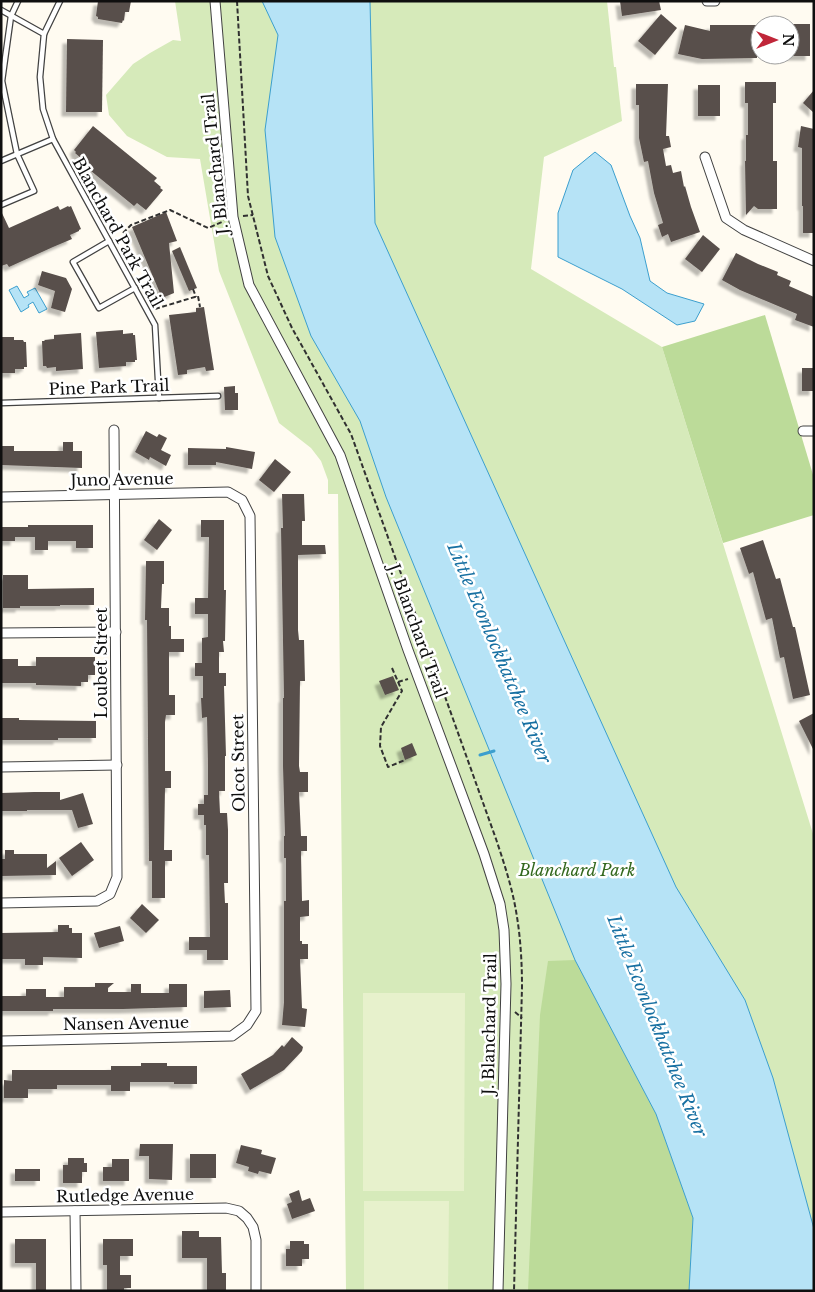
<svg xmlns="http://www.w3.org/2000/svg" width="815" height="1292" font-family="'Libre Baskerville',serif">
	<defs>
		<filter id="shadow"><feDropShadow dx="-4.5" dy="4.5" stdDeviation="1" flood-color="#0004"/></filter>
	</defs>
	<rect width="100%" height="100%" fill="#fffbf1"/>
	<path fill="#d6eaba" d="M175,1H607L614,67H616L622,121L544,157L531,269L662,347L814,837V1291H346L338,494H328V480L321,461L311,448L279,423L219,271L200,159L167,157L127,136L109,115L106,95L133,64L150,53L173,40L181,41Z"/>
	<g fill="#bcdb99">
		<path d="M765,315L814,478V515L723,543L662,347Z"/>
		<path d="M575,960L656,1114L693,1218L689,1291H528L540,1015L548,961Z"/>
	</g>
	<g fill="#e7f1cc">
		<path d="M363,993H465L464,1191H363Z"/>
		<path d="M364,1201H449L448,1291H364Z"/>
	</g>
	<g fill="#b6e3f6" stroke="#3c9fce">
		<path d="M262,1H370L375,223L676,887L745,1000L773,1078L814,1229V1291H689L693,1218L656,1114L575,960L386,497L360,421L311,336L275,237L265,130L278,35Z"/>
		<path d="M595,152L611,165L630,216L640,238L650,281L667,293L704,304L695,321L677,325L622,289L558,257V213L573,170Z"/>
		<path d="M17,286L24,298L29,295L27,292L35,288L47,309L39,313L33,302L28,305L29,307L21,312L9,290Z"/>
	</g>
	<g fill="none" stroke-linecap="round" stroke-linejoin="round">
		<path stroke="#3c9fce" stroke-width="3" d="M480,755L494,751"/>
	</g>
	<g fill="#584f4b" filter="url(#shadow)">
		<path d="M98,1H131L129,12H125L124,21L123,20L122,23L98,19V17L96,16Z"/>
		<path d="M620,1H659L661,10L622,16Z"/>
		<path d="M661,14L677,28L655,55L638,41Z"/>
		<rect x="790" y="24" width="20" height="32"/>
		<path d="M685,25L710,31V25H757V58L702,59L678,54Z"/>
		<path d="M67,39L103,40L102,112H66Z"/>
		<path d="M745,82H776V103H773V161H777V209H758L754,206L746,215L745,161H746V135H748V103H745Z"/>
		<path d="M636,84H668L666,136H669L671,147L663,149L666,166L671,165L673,173L681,171L684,187L685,186L691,207L700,232L671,242L668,234L662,237L658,225L663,223L654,193L648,161L644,162L639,138V105H636Z"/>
		<rect x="698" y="85" width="22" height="31"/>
		<path d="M814,90V113L803,103Z"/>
		<path d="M93,126L157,178L154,181L161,187L160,188L163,190L146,210L137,203L134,206L80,162L82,159L75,153L76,152L74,150Z"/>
		<path d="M801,126L814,129V233H803V206H802V148L798,147Z"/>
		<path d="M58,206L60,210L68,206L69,207L71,206L81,229L79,230V231L70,235L72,239L53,247L9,267L7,264L1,266V211L9,228Z"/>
		<path d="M166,212L177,241L169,243L174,293L162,298L132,227Z"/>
		<path d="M703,235L720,249L702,272L685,259Z"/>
		<path d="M180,247L197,288L189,291L172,251Z"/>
		<path d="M736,253L758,264L778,272L777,275L791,281L789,286L814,297V327L795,320L797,314L740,290L722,280Z"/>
		<path d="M42,271L66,278L72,289L65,312L51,308L55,291L38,285Z"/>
		<path d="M204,307L214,370L206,371L205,367L187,370V374L178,375L169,315L196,312V308Z"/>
		<path d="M123,330V334L133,333V335H135L137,360H135V362H126V366L99,368L96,332Z"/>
		<path d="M81,333L83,369L56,371V367L47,368L46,366H43L42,341H45L44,340L54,339V335Z"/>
		<path d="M1,337H14V340H23L24,342H26L27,367H24V369H15V373H1Z"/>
		<rect x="802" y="368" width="12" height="23"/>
		<path d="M235,386V393H238V410H225L224,387Z"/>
		<path d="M146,431L157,437L159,434L167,438L161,450L171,455L166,466L150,457L149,460L135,452Z"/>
		<path d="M63,442H73V451H82V468L1,465V446H14V451H63Z"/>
		<path d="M226,447L255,452L252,469L216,462V465H188V448L226,449Z"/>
		<path d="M275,459L291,472L274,492L259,480Z"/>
		<path d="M282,494H304L305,521H302V545H325L326,554L298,555V630L299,640H304L305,681H300L299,766L300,772H308V792H299L301,836H307V851H301V854L302,901L309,900V916L300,917V941H302V944H308V959H300L302,1008L307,1009L305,1027L282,1025L284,1002V901H286V858H284V836H285L283,766V698H284L281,528H283Z"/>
		<path d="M159,519L172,530L157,550L144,540Z"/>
		<path d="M201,520H224V590H226L225,641H223L224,652H219V673H226V686H224L226,756H225V791H219L220,813H227L228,830V883H224L225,903H228V960H207V950H189V937H210L209,855H206V825H204V815H198V804H204V795H208V765L207,717L202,718L201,698H203V676H195V663H202V638L208,637V614H195V598H208L209,537H201Z"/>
		<path d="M28,525H93V548H76V541H48V550H35V537H15V541H1V527H28Z"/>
		<path d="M763,540L776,579L780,578L793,627H795L810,695L793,699L784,657L780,658L772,618L766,620L753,572L749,574L740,548Z"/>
		<path d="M146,561H164V584H162L161,608H169V626H171V639H184V652H169V695H175V715H166L165,722V771H171V788H165L164,850H172V861H165V898H152V861H149L147,620H145Z"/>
		<path d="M3,575H28V589L94,588V605H60V606H20V608H3Z"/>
		<path d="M36,657H95V675H88V682H81V686L36,685V683H2V659H18V666H36Z"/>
		<path d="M393,676L399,690L385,695L379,681Z"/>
		<path d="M814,713V751L799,721Z"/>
		<path d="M1,718H19V720L96,721V738H58V740H1Z"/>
		<path d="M412,743L417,755L405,760L401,748Z"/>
		<path d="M34,792H60V800L83,793L93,824L78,828L72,810H27V811H1V793Z"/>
		<path d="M81,842L94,860L72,876L59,858Z"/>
		<path d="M5,850H14V854H47V868L56,861V875L1,876V859H5Z"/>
		<path d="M142,904L159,920L146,933L130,918Z"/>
		<path d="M58,925H69V928H72V933H82V958L43,957V965H25V959H1V933L58,932Z"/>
		<path d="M120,926L124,941L99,948L94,933Z"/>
		<path d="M95,983H114L108,988V992H131V984H141V993H169V984H187V1007L123,1009H53V1011H1V996H26V989H46V997H64V987H95Z"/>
		<path d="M230,990L231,1007L204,1008V991Z"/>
		<path d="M292,1037L303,1047L302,1051L284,1070L250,1090L241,1074L273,1055L282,1045L284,1047Z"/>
		<path d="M141,1063H167V1066H197V1084H174V1082H130V1091H111V1085H57V1089H28V1098H4V1080L12,1081V1070H111V1066H141Z"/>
		<path d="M140,1144H173L172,1180L149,1179V1156H139Z"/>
		<path d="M241,1145L262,1150L261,1154L276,1158L271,1174L259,1171L258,1174L248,1171L249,1167L236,1163Z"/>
		<rect x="190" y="1154" width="26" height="24"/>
		<path d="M68,1158H84V1163H87V1172H82V1183H63V1165H68Z"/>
		<path d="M112,1159H129V1181H103V1167H112Z"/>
		<rect x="15" y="1169" width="25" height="12"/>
		<path d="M299,1190L302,1201L310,1198L315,1211L292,1219L287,1204L292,1202L289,1194Z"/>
		<path d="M182,1231H199V1237H221L222,1273H226V1291H207V1258H182Z"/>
		<path d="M15,1239H46V1291H36V1263H15Z"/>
		<path d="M103,1239H133V1256H120V1275H131V1288H124V1291H107V1265H103Z"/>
		<path d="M290,1241H304V1244H309V1259H302V1266H286V1249H290Z"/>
	</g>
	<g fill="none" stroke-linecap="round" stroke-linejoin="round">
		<defs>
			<g id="service">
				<path d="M1,10L44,34L40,77L43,109L53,139L155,325L159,398"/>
				<path d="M44,34L60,1"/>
				<path d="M1,161L53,139"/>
				<path d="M1,205L34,191L17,154L2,81L11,16L18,1"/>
				<path d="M109,241L73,262L99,308L135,288"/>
				<path d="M1,403L218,396"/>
			</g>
			<g id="minor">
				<path d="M215,1L233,217L249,285L340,455L408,650L484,854L500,904L504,930L506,984L498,1291"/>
				<path d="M707,1H715"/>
				<path d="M705,157L726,218L744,230L814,261"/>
				<path d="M803,431H814"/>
				<path d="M1,497L228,492L242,500L250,516L256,1011L247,1025L232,1036L1,1041"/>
				<path d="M1,633L116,632"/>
				<path d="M1,767L117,765"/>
				<path d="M1,903L97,901L110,894L117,877L114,430"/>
				<path d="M75,1211L76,1291"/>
				<path d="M1,1212L226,1208L239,1211L247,1218L253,1227L256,1240V1291"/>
			</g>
		</defs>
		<use href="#service" stroke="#424242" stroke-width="7"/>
		<use href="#minor" stroke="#424242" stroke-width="11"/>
		<g stroke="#313131" stroke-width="2" stroke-dasharray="5 2.5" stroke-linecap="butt">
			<path d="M237,1L248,196L268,276L292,328L351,434L496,839C501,854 506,869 510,884C519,917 522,952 522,987L514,1291"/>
			<path d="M243,216L253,215"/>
			<path d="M123,233L131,225L170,210L208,228L224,221"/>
			<path d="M193,289L196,297"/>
			<path d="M155,309L198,296L200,307"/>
			<path d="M392,668L402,691L381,727L380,746L388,767L405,760"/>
			<path d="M430,680L434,679L430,668L434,667"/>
			<path d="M398,682L408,679"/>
			<path d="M515,1012L522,1018"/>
		</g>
		<use href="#service" stroke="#fff" stroke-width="4.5"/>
		<use href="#minor" stroke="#fff" stroke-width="9"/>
	</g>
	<g text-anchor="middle" stroke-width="5" stroke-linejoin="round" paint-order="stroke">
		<g font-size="16" fill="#0f0f0f" stroke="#fff">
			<text transform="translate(215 164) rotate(-96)" y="6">J. Blanchard Trail</text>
			<text transform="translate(118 232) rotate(61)" y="6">Blanchard Park Trail</text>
			<text transform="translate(109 387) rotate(-2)" y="6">Pine Park Trail</text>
			<text transform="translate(122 479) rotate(-1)" y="6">Juno Avenue</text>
			<text transform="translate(418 631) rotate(70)" y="6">J. Blanchard Trail</text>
			<text transform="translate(101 663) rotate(-90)" y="6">Loubet Street</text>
			<text transform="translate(238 763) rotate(-91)" y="6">Olcot Street</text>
			<text transform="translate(126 1023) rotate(-1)" y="6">Nansen Avenue</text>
			<text transform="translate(489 1024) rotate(-89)" y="6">J. Blanchard Trail</text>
			<text transform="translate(125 1195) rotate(-1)" y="6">Rutledge Avenue</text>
		</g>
		<g font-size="16" font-style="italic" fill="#33681e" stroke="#fff">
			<text x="577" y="876">Blanchard Park</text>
		</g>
		<g font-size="18" font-style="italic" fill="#1770a2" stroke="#fff">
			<text transform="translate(499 653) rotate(67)" y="6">Little Econlockhatchee River</text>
			<text transform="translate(657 1026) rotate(68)" y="6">Little Econlockhatchee River</text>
		</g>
	</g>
	<rect width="815" height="1292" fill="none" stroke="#0f0f0f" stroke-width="5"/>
	<g transform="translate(775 40) rotate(90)"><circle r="24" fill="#ffffff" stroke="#9f9f9f"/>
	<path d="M0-4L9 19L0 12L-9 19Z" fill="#c02639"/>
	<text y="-8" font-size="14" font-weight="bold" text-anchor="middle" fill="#0f0f0f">N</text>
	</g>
</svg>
